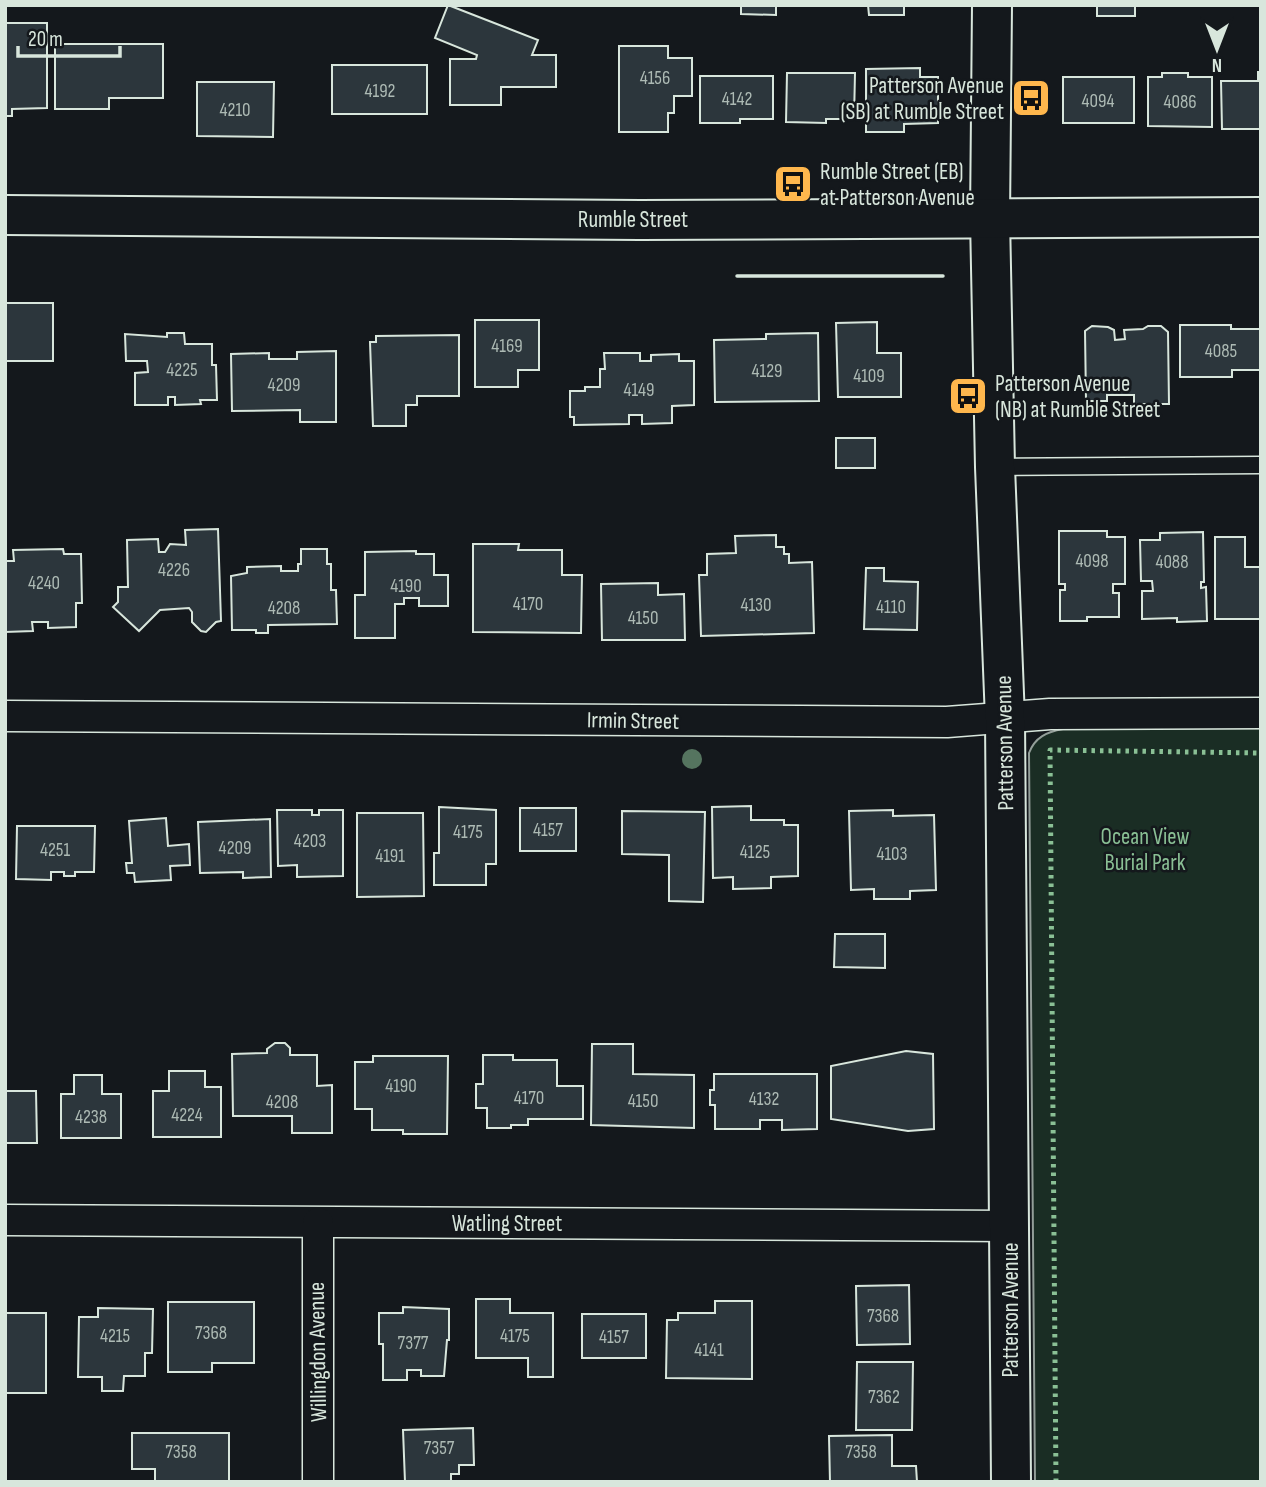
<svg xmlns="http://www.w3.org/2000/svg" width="1266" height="1487" font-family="'Sofia Sans Condensed',sans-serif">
	<rect width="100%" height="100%" fill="#14181c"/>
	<path fill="#1a2d24" stroke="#939e99" stroke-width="2" d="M1261,728V1482H1035L1029,753C1035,737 1047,732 1063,729Z"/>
	<g fill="#2c363c" stroke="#d8e6dc" stroke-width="2">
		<path d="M448,5L538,40L532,55H556V87H501V105H450V59H476L477,55L435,38Z"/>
		<path d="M741,5H776V15L741,14Z"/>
		<path d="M868,5H904V15H869Z"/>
		<rect x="1097" y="5" width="38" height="11"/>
		<path d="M5,23H47V108L12,109V116H5Z"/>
		<path d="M55,44H163V98H109V109H55Z"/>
		<path d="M619,46H668V58H692V96H674V113H668V132H619Z"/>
		<rect x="332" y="65" width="95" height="49"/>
		<path d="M920,68V77H938V123L904,124V132H866V69Z"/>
		<path d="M1258,72H1261V129H1222L1221,81H1258Z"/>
		<path d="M787,73H855L854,119H826V123L786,122Z"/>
		<path d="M1162,73H1188V77H1212V127L1148,126V77H1162Z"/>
		<path d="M700,76H773V119H740V123H700Z"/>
		<rect x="1063" y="77" width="71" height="46"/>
		<path d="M197,82H274L273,137L197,136Z"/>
		<rect x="5" y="303" width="48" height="58"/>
		<path d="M475,320H539V370H518V387H475Z"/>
		<path d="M877,322V353H901V397H838L836,323Z"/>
		<path d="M1180,325H1231V329H1261V370H1232V377H1180Z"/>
		<path d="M1092,326L1108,327L1114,330L1115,340L1125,339L1124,330L1143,329L1148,326H1161L1168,332L1169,404H1134V395H1107V401H1086L1085,331Z"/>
		<path d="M167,333H184L185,344H212V365H216L217,400H200L201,404L175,405V397H168V405H135V373L148,372L147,361H126L125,334L167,337Z"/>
		<path d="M818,333L819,401L715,402L714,340L766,339V334Z"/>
		<path d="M459,335V396H417V405H406V426H373L370,342H376V336Z"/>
		<path d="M336,351V422H300V410L232,411L231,354L269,353V359H297V352Z"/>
		<path d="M604,353H640V361H651V355L679,354V361H694V405L672,406V423L642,424V415H629V424L574,425V417H570V391H585V387H600V369H605Z"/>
		<rect x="836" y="438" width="39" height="30"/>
		<path d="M218,529L221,621L216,622L206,632L201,631L192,622V612L189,608L160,610L139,631L113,607L118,602V587H128L127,540L158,539L159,552H165L170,544L186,545L185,530Z"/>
		<path d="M1059,531H1107V537H1125V584H1113V593H1119V617H1087V621H1060V590H1065V584H1059Z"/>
		<path d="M1203,532L1204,582H1201V588L1206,587L1207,621L1177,622V618L1142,619V591H1153L1152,581H1141L1140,540H1160V533Z"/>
		<path d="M776,535V547H784V554H789V563L812,562L814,633L701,636L699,575H707V554L736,553L735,536Z"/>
		<path d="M1215,537H1245V567H1261V619H1215Z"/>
		<path d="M473,544H519L518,550H562V575H582L581,633L473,632Z"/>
		<path d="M63,549L64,554H81L82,603H76V627L48,628V622H32L33,631L5,632V561H14L13,550Z"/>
		<path d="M301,549H327V564H331V590H336L337,624L268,625V633H256V630H232L231,576L247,573V567L281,566V571H298V564H301Z"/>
		<path d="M416,551V554H434V575H448V606H419V598H404V604H395V638H355V595H365V552Z"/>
		<path d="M866,568H884V581L918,582L917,630L864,629Z"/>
		<path d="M658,583V595L684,594L685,640H602L601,584Z"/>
		<path d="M751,806V820H784V825H798V876L771,877V888L733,889V877L713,878L712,807Z"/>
		<path d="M439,807L496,810V864H486V885H434V853H439Z"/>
		<rect x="520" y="808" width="56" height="43"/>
		<path d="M277,810H312V815H319V810H343V876L297,877V865L278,866Z"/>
		<path d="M893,810V816L934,815L936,890L910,891V899H874V889L851,890L849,811Z"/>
		<path d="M622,811L705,812L703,902L669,901V855L622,854Z"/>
		<path d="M357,813H423L424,896L357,897Z"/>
		<path d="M166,818L168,846L189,844L190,865L170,866L171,880L135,882L134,873H127L126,863H132L129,821Z"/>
		<path d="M270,819L271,877L243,878V872L200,873L198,822Z"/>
		<path d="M17,826H95L94,872H75V876H64V872H51V880L16,879Z"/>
		<path d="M835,934H885V968L834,967Z"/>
		<path d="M275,1043H285L290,1048V1055H317V1086L332,1085V1133H292V1116H233L232,1054L267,1053V1049Z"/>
		<path d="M592,1044H633V1074L694,1075V1128L591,1125Z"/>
		<path d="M906,1051L933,1054L934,1129L908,1131L831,1119V1066Z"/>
		<path d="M483,1055H513V1060H557V1086H583V1119H528V1125H511V1128H487V1108H476V1084H483Z"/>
		<path d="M373,1056H448L447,1134H403V1130H372V1109H355V1062H373Z"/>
		<path d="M169,1071H205V1087H221V1137H153V1091H169Z"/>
		<path d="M714,1074H817V1129L782,1130V1120H760V1129H715V1105H710V1090H714Z"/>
		<path d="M74,1075H102V1094H121V1138H61V1094H74Z"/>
		<path d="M5,1091H36L37,1143H5Z"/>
		<path d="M909,1285L910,1344L857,1345L856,1286Z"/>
		<path d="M476,1299H510V1313H553V1377H528V1358H476Z"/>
		<path d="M715,1301H752V1379L666,1378L667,1320H678V1313H715Z"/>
		<path d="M168,1302H254V1363H212V1372H168Z"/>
		<path d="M403,1307L449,1309V1340H447L444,1376H421V1370H407V1380H383V1344H379V1313H403Z"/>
		<path d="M98,1308L153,1309L152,1353H145V1376H124L123,1391H102V1377H78L79,1317H98Z"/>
		<rect x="5" y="1313" width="41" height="80"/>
		<rect x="582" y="1314" width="64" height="44"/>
		<path d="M857,1362H913L912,1430H856Z"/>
		<path d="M473,1428L474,1465H459V1474H451V1482H405L403,1430Z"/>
		<path d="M132,1433H229V1482H155V1469H132Z"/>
		<path d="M892,1435V1466H916L917,1482H830L829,1436Z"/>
	</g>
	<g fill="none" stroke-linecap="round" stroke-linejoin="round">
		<defs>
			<path id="lane" d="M995,467L1261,465"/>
			<g id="street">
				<path d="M5,716L947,722L1050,714L1261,713"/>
				<path d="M5,1220L1009,1226"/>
				<path d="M318,1223V1482"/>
			</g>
			<g id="secondary">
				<path d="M992,5L990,218L995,467L1005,719L1011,1482"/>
				<path d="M5,215L640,220L1261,217"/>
			</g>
		</defs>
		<use href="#lane" stroke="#d8e6dc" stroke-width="19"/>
		<use href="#street" stroke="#d8e6dc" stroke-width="33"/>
		<use href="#secondary" stroke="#d8e6dc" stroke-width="42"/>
		<use href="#lane" stroke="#14181c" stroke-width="16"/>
		<use href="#street" stroke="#14181c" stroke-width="30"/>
		<use href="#secondary" stroke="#14181c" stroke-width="38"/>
		<path stroke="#8ac095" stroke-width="5" stroke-dasharray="3.5 5" stroke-linecap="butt" d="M1056,1482L1050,750L1261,753"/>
		<path stroke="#d8e6dc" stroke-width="3.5" d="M737,276H943"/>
	</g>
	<circle fill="#55745f" cx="692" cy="759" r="10"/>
	<defs>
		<symbol id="bus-square" viewBox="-11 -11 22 22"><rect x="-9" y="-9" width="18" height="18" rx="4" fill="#ffb74d" stroke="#14181c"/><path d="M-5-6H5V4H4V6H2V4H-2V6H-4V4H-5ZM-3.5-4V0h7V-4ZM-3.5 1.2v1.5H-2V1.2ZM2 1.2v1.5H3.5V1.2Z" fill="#111"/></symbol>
	</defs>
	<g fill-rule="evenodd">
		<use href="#bus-square" x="1009" y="76" width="44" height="44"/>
		<use href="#bus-square" x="771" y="162" width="44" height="44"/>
		<use href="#bus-square" x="946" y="374" width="44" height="44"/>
	</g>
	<g text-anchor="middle" stroke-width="5" stroke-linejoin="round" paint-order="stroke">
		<g font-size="19" fill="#adbab4">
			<text x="655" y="84">4156</text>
			<text x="380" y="97">4192</text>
			<text x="737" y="105">4142</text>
			<text x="1098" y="107">4094</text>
			<text x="1180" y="108">4086</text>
			<text x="235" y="116">4210</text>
			<text x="507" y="352">4169</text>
			<text x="1221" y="357">4085</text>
			<text x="182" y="376">4225</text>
			<text x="767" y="377">4129</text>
			<text x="869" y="382">4109</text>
			<text x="284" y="391">4209</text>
			<text x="639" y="396">4149</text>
			<text x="1092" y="567">4098</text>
			<text x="1172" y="568">4088</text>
			<text x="174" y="576">4226</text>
			<text x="44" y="589">4240</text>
			<text x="406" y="592">4190</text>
			<text x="528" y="610">4170</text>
			<text x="756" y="611">4130</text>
			<text x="891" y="613">4110</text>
			<text x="284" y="614">4208</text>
			<text x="643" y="624">4150</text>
			<text x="548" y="836">4157</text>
			<text x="468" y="838">4175</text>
			<text x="310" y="847">4203</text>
			<text x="235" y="854">4209</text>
			<text x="55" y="856">4251</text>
			<text x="755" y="858">4125</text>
			<text x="892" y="860">4103</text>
			<text x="390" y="862">4191</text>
			<text x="401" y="1092">4190</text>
			<text x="529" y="1104">4170</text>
			<text x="764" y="1105">4132</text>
			<text x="643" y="1107">4150</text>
			<text x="282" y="1108">4208</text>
			<text x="187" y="1121">4224</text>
			<text x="91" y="1123">4238</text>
			<text x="883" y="1322">7368</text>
			<text x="211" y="1339">7368</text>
			<text x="115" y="1342">4215</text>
			<text x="515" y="1342">4175</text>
			<text x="614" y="1343">4157</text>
			<text x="413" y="1349">7377</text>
			<text x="709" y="1356">4141</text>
			<text x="884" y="1403">7362</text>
			<text x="439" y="1454">7357</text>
			<text x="181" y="1458">7358</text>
			<text x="861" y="1458">7358</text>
		</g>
		<g font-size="23" fill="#d8e6dc" stroke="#14181c" text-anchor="start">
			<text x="1004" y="93" text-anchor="end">Patterson Avenue<tspan x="1004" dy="26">(SB) at Rumble Street</tspan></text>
			<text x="820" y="179">Rumble Street (EB)<tspan x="820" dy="26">at Patterson Avenue</tspan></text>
			<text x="995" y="391">Patterson Avenue<tspan x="995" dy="26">(NB) at Rumble Street</tspan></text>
		</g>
		<g font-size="23" fill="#d8e6dc" stroke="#14181c">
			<text x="633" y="227">Rumble Street</text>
			<text transform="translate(633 720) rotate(1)" y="8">Irmin Street</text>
			<text transform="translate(1004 743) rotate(-91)" y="8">Patterson Avenue</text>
			<text x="507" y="1231">Watling Street</text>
			<text transform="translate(1010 1310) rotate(-90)" y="8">Patterson Avenue</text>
			<text transform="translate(317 1352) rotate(-91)" y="8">Willingdon Avenue</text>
		</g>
		<g font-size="23" fill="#8ac095" stroke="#14181c">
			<text x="1145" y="844">Ocean View<tspan x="1145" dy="26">Burial Park</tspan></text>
		</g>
	</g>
	<rect width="1266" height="1487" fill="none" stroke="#d8e6dc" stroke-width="14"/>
	<g transform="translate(1217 49) rotate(180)" stroke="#14181c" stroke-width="5" paint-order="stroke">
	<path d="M0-5L12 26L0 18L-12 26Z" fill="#d8e6dc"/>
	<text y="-10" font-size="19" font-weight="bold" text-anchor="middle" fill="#d8e6dc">N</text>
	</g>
	<path d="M18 46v10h102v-10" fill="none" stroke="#d8e6dc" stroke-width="3.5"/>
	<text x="28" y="46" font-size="21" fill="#d8e6dc" stroke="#14181c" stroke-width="5" paint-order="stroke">20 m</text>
</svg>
